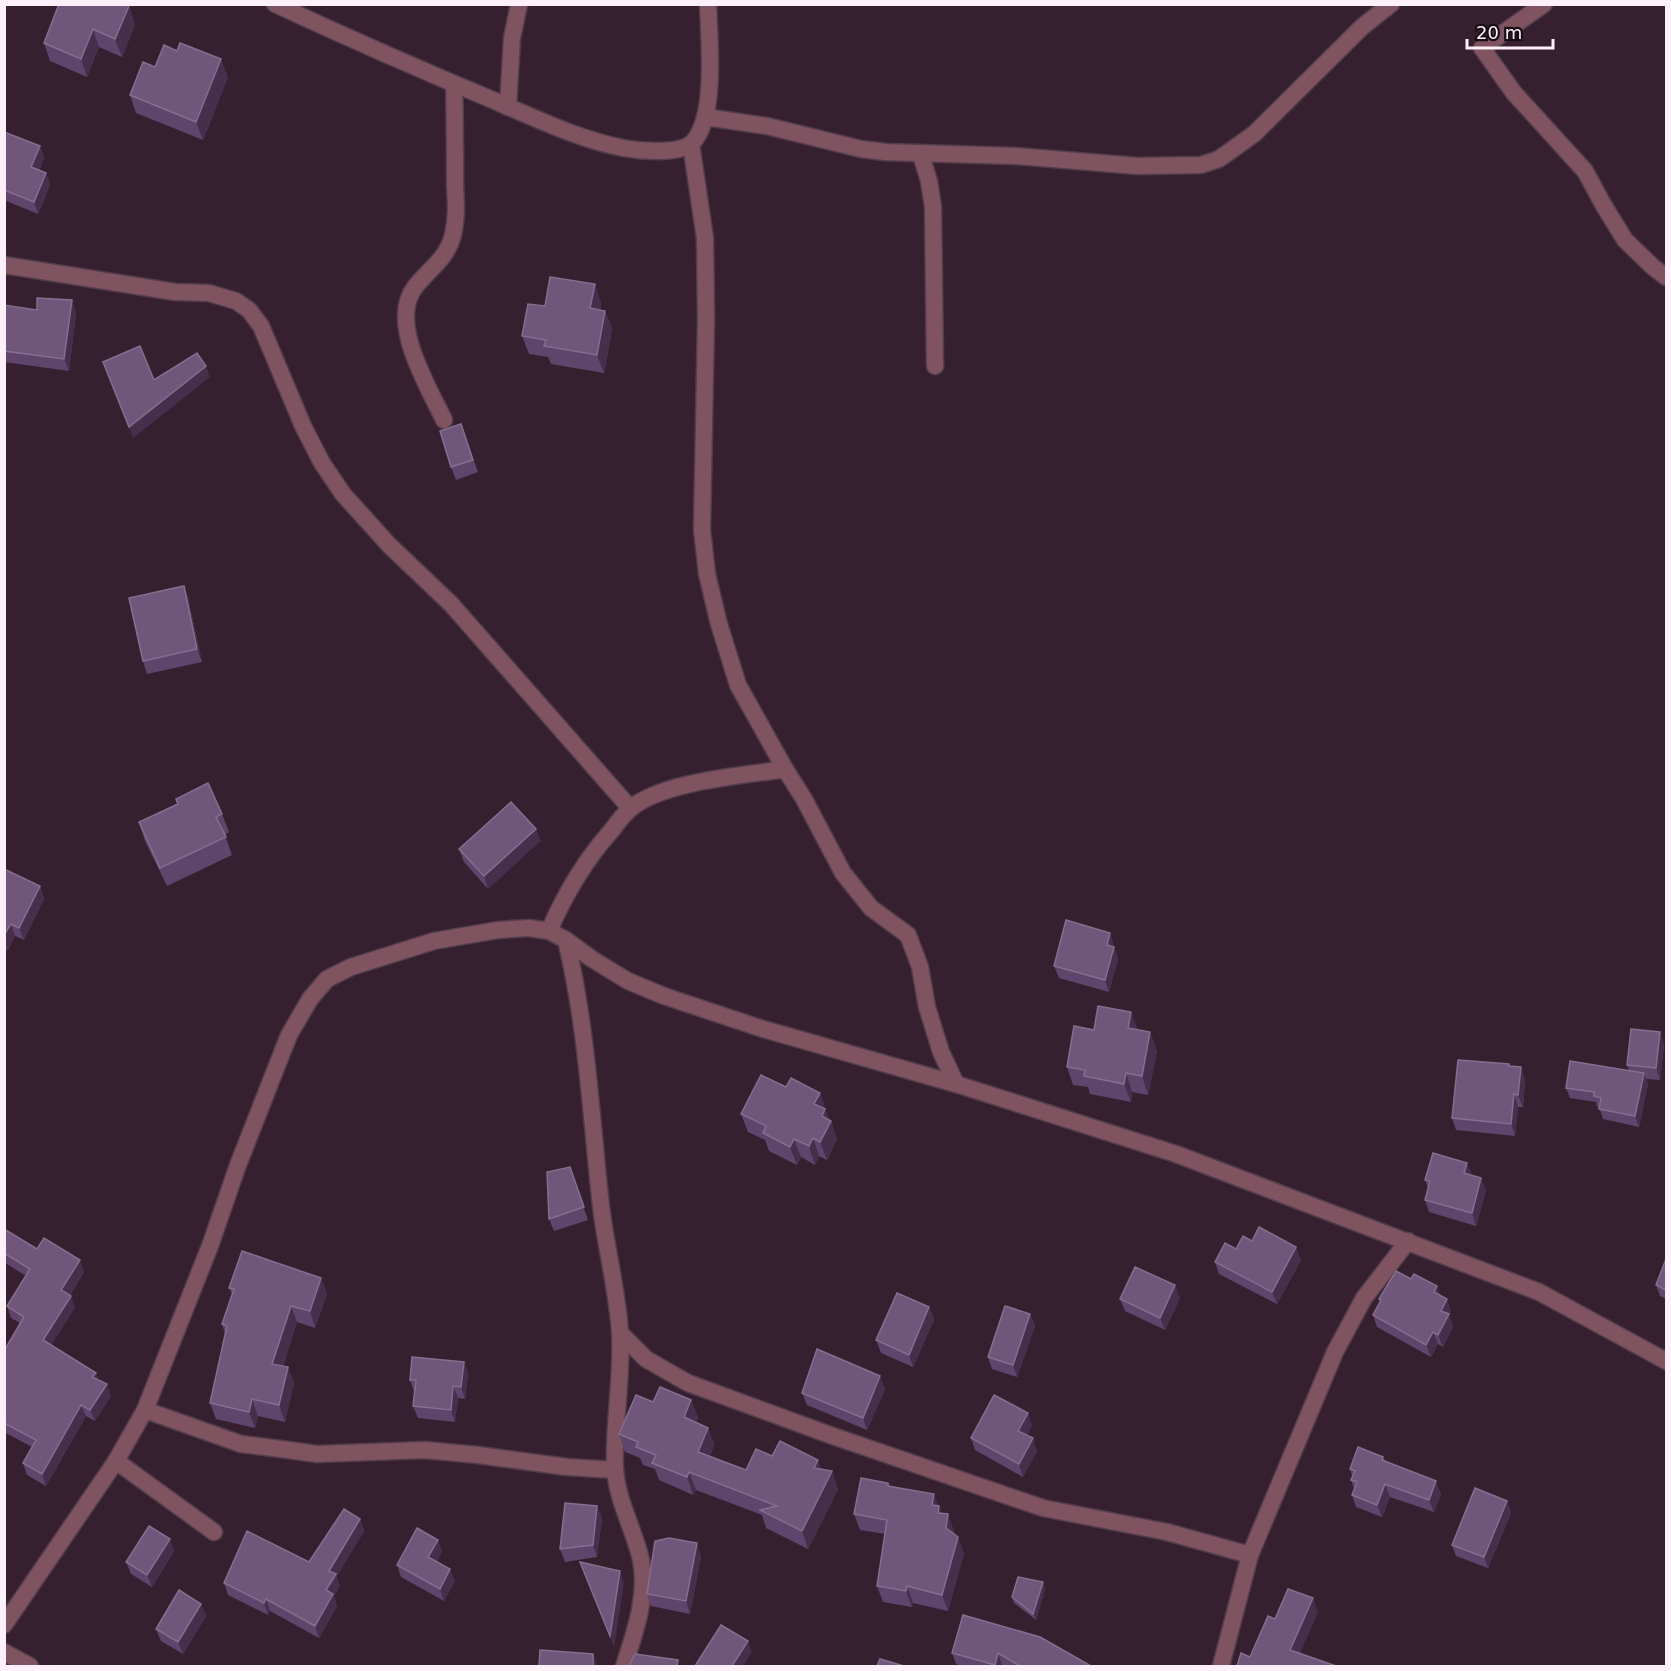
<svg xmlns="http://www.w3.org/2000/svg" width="1671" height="1671" font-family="'DejaVu Sans',sans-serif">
	<rect width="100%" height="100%" fill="#362030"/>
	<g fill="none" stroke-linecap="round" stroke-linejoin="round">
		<defs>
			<g id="minor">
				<path d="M275,4C348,38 421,70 495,101C537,119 578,139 623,148C639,151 681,155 693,142C717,116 709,38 708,4"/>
				<path d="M1544,4L1482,48L1514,93L1585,171L1604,206L1625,240L1653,267L1666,277"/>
				<path d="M508,107L512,38L519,4"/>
				<path d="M705,117L767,126L861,149L885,152L1015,156L1138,166L1201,165L1219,159L1254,134L1362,27L1391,4"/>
				<path d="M691,144L705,238L706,319L702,530L707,574L719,624L738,685L785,769L804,799L843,873L871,908L908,935L920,967L927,1007L941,1052L956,1084"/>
				<path d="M921,155L929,181L933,207L935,366"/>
				<path d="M4,265L175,292L209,293L236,301L249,310L261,326L303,426L322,463L343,494L389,545L451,604L630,808"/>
				<path d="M444,420C428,386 388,322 415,287C429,269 447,259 453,235C457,218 456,203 455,185C455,151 455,118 454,84"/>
				<path d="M549,931C565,894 585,860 612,830C617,823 623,815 630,809C663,781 742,776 785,769"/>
				<path d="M566,940C587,1027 591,1117 601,1206C606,1248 617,1289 620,1332C623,1377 613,1423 615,1468C617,1501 634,1529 641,1560C648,1596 635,1632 624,1666"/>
				<path d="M620,1333L646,1359L688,1383L830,1435L1043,1508L1167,1532L1250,1555"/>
				<path d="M145,1410L241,1444L281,1449L317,1454L425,1450L478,1455L567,1467L615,1470"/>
				<path d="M116,1461L214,1532"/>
				<path d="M4,1625L116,1461L145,1410L210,1246L238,1165L289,1035L310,999L327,979L351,967L434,941L498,930L529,928L549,931L566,940L592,959L628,981L664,996L763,1029L956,1084L1176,1154L1539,1292L1666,1361"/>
				<path d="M4,1652L30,1666"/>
				<path d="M1221,1666L1250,1555L1335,1352L1364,1298L1408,1241"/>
			</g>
		</defs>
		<use href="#minor" stroke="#523d4c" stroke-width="19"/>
		<use href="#minor" stroke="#7f535f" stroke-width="16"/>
	</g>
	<g fill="#5f446b">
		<path d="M59,4L135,24L122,57L99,47L87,77L50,61L44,43Z"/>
		<path d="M177,51L228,77L203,140L136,113L130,95L155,67Z"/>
		<path d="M4,132L40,146L44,158L39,170L46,173L50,185L38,214L4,200Z"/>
		<path d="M595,284L601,303L600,310L605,311L612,329L604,373L551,364L548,357L529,354L522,336L545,306Z"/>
		<path d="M72,300L76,313L69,371L4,362V305L37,310Z"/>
		<path d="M461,424L478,472L456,480L451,467Z"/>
		<path d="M184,586L188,598L202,662L147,674L143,661Z"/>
		<path d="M176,799L222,814L229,832L225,835L232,855L167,886L145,841L139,822L177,804Z"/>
		<path d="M536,829L540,841L488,889L464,862L459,849Z"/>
		<path d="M4,869L40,886L44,899L24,940L15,936L8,950L4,948Z"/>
		<path d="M1110,933L1118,959L1109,992L1059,978L1054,966Z"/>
		<path d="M1131,1012L1137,1029L1157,1050L1148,1095L1132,1092L1131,1102L1090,1094L1088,1087L1073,1085L1067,1067L1094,1030Z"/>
		<path d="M1660,1032L1664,1045L1660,1080L1646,1079L1648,1084L1639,1127L1603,1119L1599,1107H1597L1596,1102L1570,1098L1566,1088L1629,1071L1627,1065Z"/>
		<path d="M1509,1064L1510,1066L1521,1067L1525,1080L1523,1107H1518L1515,1136L1456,1130L1452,1118Z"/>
		<path d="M786,1087L820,1093L829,1120L831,1121L837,1139L827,1160L819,1156L815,1165L801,1157L797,1165L769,1151L765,1140L748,1132L741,1114Z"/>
		<path d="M570,1167L588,1220L554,1231L549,1219Z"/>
		<path d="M1472,1175L1486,1190L1476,1226L1429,1212L1425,1200L1428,1188L1425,1180Z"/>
		<path d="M4,1229L37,1249L84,1272L70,1295L75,1307L51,1345L96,1373L98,1380L111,1396L95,1421L86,1416L46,1486L27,1475L23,1463L32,1447L4,1432V1351L20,1323L11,1318L7,1306L26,1276L4,1262Z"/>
		<path d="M1236,1249L1301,1260L1277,1304L1219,1274L1215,1262Z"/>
		<path d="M1666,1259V1299L1660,1296L1656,1285Z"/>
		<path d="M321,1278L327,1294L315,1328L297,1322L283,1366L294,1383L285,1422L258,1416L255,1428L216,1419L210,1403L225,1334L222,1324L232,1294L229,1288Z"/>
		<path d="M1411,1279L1437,1286L1440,1296L1451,1311L1449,1315L1453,1326L1443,1347L1438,1344L1431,1357L1377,1327L1373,1315L1380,1302L1379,1299Z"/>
		<path d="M1180,1298L1165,1330L1125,1311L1120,1299Z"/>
		<path d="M929,1307L934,1320L913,1367L881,1353L876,1340Z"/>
		<path d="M1030,1314L1035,1326L1017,1377L992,1369L988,1357Z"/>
		<path d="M464,1362L468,1374L465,1399L458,1398L455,1422L418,1418L413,1406L414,1392L410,1380Z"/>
		<path d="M885,1389L867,1430L807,1405L802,1393Z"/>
		<path d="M691,1400L698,1418L696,1422L708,1428L714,1445L710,1456L746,1470L772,1456L821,1469L838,1489L808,1549L766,1528L762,1515L696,1490L693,1495L659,1480L655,1469L643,1465L640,1458L625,1452L619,1434L653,1402Z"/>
		<path d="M1032,1425L1027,1435L1037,1451L1023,1477L975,1450L971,1438Z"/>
		<path d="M1383,1457L1385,1461L1441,1494L1434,1512L1390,1497L1382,1517L1356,1507L1352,1495L1354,1489L1351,1480L1352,1476L1350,1469Z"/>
		<path d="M888,1483L890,1486L938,1506L942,1513L954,1531V1534L964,1553L948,1611L913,1603L912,1607L883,1602L877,1586L885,1534L860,1530L854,1514Z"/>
		<path d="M1507,1501L1511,1513L1488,1568L1456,1556L1452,1545Z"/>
		<path d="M597,1506L602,1518L597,1557L565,1562L560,1549Z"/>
		<path d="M360,1519L364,1531L336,1577L340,1586L334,1596L337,1606L319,1638L270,1611L268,1615L228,1595L224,1583L309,1562Z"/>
		<path d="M438,1540L442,1552L437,1561L455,1581L444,1601L401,1577L397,1565Z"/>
		<path d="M174,1551L152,1587L131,1574L126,1562Z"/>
		<path d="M701,1556L690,1614L651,1606L647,1594Z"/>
		<path d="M1043,1582L1045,1589L1036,1620L1014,1603L1012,1597Z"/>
		<path d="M201,1604L206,1616L183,1654L161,1641L156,1629Z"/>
		<path d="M963,1615L1091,1666H1005L1002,1665V1666H963L956,1664L952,1653Z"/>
	</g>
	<g fill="#472e4d">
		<path d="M129,6L135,24L122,57L115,39Z"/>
		<path d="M93,29L99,47L87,77L81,59Z"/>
		<path d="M221,59L228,77L203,140L196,122Z"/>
		<path d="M40,146L44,158L36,179L31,167Z"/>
		<path d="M46,173L50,185L38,214L34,202Z"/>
		<path d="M595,284L601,303L597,326L590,308Z"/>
		<path d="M72,300L76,313L69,371L64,359Z"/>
		<path d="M605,311L612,329L604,373L597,355Z"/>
		<path d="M206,366L210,377L133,438L129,427Z"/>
		<path d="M184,586L188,598L202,662L197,649Z"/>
		<path d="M536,829L540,841L488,889L484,876Z"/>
		<path d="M40,886L44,899L24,940L19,928Z"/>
		<path d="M11,924L15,936L8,950L4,941V935Z"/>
		<path d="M1110,933L1118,959L1109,992L1105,980L1107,945Z"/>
		<path d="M1131,1012L1138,1030L1128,1028Z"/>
		<path d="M1150,1032L1157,1050L1148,1095L1142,1076Z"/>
		<path d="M1660,1032L1664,1045L1660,1080L1656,1068Z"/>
		<path d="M1521,1067L1525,1080L1523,1107L1518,1095Z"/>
		<path d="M1126,1073L1132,1092L1131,1102L1124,1084Z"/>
		<path d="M1644,1073L1648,1084L1639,1127L1635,1116Z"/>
		<path d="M820,1093L830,1122L831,1121L837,1139L827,1160L820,1142L814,1104Z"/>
		<path d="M1514,1094L1518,1107L1515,1136L1511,1124Z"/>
		<path d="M813,1138L819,1156L815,1165L809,1146Z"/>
		<path d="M794,1139L801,1157L797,1165L790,1147Z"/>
		<path d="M1467,1163L1472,1175L1464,1173Z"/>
		<path d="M1481,1178L1486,1190L1476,1226L1472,1213Z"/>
		<path d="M1296,1247L1301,1260L1277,1304L1272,1292Z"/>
		<path d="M80,1260L84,1272L65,1302L61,1290Z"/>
		<path d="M321,1278L327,1294L315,1328L310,1311Z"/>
		<path d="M1175,1285L1180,1298L1165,1330L1160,1318Z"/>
		<path d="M1437,1286L1441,1298L1434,1292Z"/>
		<path d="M71,1296L75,1307L47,1352L43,1340Z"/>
		<path d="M1447,1299L1451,1311L1449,1315L1453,1326L1443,1347L1438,1335L1441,1311Z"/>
		<path d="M291,1306L297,1322L278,1380L272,1364Z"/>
		<path d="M929,1307L934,1320L913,1367L909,1355Z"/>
		<path d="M1030,1314L1035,1326L1017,1377L1013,1365Z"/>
		<path d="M1433,1332L1438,1344L1431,1357L1426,1345Z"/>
		<path d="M464,1362L468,1374L465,1399L461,1387Z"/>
		<path d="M288,1367L294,1383L285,1422L279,1405Z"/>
		<path d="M96,1373L100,1384L92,1377Z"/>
		<path d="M880,1376L885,1389L867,1430L863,1418Z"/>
		<path d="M107,1384L111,1396L95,1421L90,1410Z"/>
		<path d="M453,1386L458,1398L455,1422L451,1410Z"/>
		<path d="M252,1399L258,1416L255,1428L249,1412Z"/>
		<path d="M691,1400L698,1418L690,1435L684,1417Z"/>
		<path d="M81,1405L86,1416L46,1486L42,1474Z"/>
		<path d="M1028,1413L1032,1425L1023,1443L1018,1431Z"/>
		<path d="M708,1428L714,1445L704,1469L698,1452Z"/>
		<path d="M1033,1438L1037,1451L1023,1477L1019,1464Z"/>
		<path d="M818,1460L824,1477L814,1468Z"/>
		<path d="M832,1471L838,1489L808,1549L802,1531Z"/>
		<path d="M689,1472L696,1490L693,1495L687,1477Z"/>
		<path d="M1436,1481L1441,1494L1434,1512L1429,1500Z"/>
		<path d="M1385,1484L1390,1497L1382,1517L1377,1505Z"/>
		<path d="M934,1494L939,1508V1506L945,1522L932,1505Z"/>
		<path d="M1507,1501L1511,1513L1488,1568L1484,1557Z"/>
		<path d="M597,1506L602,1518L597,1557L593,1545Z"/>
		<path d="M948,1514L954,1531L952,1544L946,1528Z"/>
		<path d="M360,1519L364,1531L336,1577L340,1586L334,1596L337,1606L319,1638L315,1626L329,1571Z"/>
		<path d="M958,1537L964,1553L948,1611L942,1595Z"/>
		<path d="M170,1539L174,1551L152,1587L147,1575Z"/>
		<path d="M438,1540L442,1552L433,1569L428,1557Z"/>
		<path d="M697,1543L701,1556L690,1614L686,1601Z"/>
		<path d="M450,1569L455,1581L444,1601L440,1589Z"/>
		<path d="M620,1571L624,1583L614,1648L610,1636Z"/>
		<path d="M1043,1582L1045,1589L1036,1620L1033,1614Z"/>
		<path d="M907,1586L913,1603L912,1607L906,1591Z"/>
		<path d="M1313,1598L1318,1612L1295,1665L1290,1650Z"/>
		<path d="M266,1599L270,1611L268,1615L264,1603Z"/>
		<path d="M201,1604L206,1616L183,1654L178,1642Z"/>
		<path d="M748,1641L752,1652L743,1666H732Z"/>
		<path d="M998,1653L1002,1665V1666H995V1665Z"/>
		<path d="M593,1654L598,1666H593Z"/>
	</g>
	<g fill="#70567a" stroke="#866e8e" stroke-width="1.5">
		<path d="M59,4H124L129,6L115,39L93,29L81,59L44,43Z"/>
		<path d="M180,43L221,59L196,122L130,95L143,62L155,67L164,45L177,51Z"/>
		<path d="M4,132L40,146L31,167L46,173L34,202L4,190Z"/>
		<path d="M550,277L595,284L590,308L605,311L597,355L544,346L546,340L522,336L528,304L545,306Z"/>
		<path d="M37,298L72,300L64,359L4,351V305L37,310Z"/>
		<path d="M140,346L154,380L197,353L206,366L129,427L103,362Z"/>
		<path d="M461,424L473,460L451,467L440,431Z"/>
		<path d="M184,586L197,649L143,661L129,598Z"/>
		<path d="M208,783L222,814L216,817L226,837L160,868L139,822L178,804L176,799Z"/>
		<path d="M511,802L536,829L484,876L459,849Z"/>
		<path d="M4,869L40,886L19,928L11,924L4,935Z"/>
		<path d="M1066,920L1110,933L1107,945L1114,947L1105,980L1054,966Z"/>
		<path d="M1098,1006L1131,1012L1128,1028L1150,1032L1142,1076L1126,1073L1124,1084L1084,1076L1085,1070L1067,1067L1074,1026L1094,1030Z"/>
		<path d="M1631,1029L1660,1032L1656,1068L1627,1065Z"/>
		<path d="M1458,1060L1509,1064V1066L1521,1067L1518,1095L1514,1094L1511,1124L1452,1118Z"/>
		<path d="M1570,1061L1644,1073L1635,1116L1599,1109L1601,1098L1594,1096V1092L1566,1088Z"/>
		<path d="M761,1075L786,1087L791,1078L820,1093L814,1104L825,1109L822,1116L831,1121L820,1142L813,1138L809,1146L794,1139L790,1147L763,1133L766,1126L741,1114Z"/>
		<path d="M1433,1153L1467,1163L1464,1173L1481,1178L1472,1213L1425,1200L1430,1181L1425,1180Z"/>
		<path d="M570,1167L584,1207L549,1219L547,1172Z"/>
		<path d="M1259,1227L1296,1247L1272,1292L1215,1262L1225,1243L1236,1249L1243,1236L1252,1241Z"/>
		<path d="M4,1229L37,1249L44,1238L80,1260L61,1290L71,1296L43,1340L96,1373L92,1377L107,1384L90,1410L81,1405L42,1474L23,1463L36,1440L4,1423V1351L24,1317L7,1306L30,1269L4,1253Z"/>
		<path d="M242,1251L321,1278L310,1311L291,1306L272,1364L288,1367L279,1405L252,1399L249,1412L210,1403L227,1326L222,1324L234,1289L229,1288Z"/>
		<path d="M1666,1259V1290L1656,1285Z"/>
		<path d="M1135,1267L1175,1285L1160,1318L1120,1299Z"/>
		<path d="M1396,1271L1411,1279L1414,1274L1437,1286L1434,1292L1447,1299L1441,1311L1449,1314L1438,1335L1433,1332L1426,1345L1373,1315L1381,1300L1379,1299Z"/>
		<path d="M897,1293L929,1307L909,1355L876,1340Z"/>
		<path d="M1005,1306L1030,1314L1013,1365L988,1357Z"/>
		<path d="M817,1349L880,1376L863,1418L802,1393Z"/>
		<path d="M412,1357L464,1362L461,1387L453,1386L451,1410L413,1406L416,1380H410Z"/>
		<path d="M660,1387L691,1400L684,1417L708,1428L698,1452L746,1470L756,1449L772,1456L780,1441L818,1460L814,1468L832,1471L802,1531L760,1510L777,1506L689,1472L687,1477L652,1463L656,1455L636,1447L638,1442L619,1434L636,1395L653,1402Z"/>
		<path d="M994,1395L1028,1413L1018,1431L1033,1438L1019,1464L971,1438Z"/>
		<path d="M1358,1447L1383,1457L1382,1460L1436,1481L1429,1500L1385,1484L1377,1505L1352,1495L1357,1482L1351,1480L1355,1471L1350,1469Z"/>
		<path d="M861,1478L888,1483V1486L934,1494L932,1505L939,1506L938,1513L948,1514L946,1528L958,1537L942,1595L907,1586L906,1591L877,1586L887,1520L854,1514Z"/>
		<path d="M1475,1488L1507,1501L1484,1557L1452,1545Z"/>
		<path d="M565,1503L597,1506L593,1545L560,1549Z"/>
		<path d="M344,1509L360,1519L329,1571L336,1574L326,1590L333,1594L315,1626L266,1599L264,1603L224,1583L247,1531L309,1562Z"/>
		<path d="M149,1526L170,1539L147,1575L126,1562Z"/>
		<path d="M417,1528L438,1540L428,1557L450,1569L440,1589L397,1565Z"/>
		<path d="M669,1538L697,1543L686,1601L647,1594L655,1541Z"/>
		<path d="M580,1562L620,1571L610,1636Z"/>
		<path d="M1018,1577L1043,1582L1033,1614L1012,1597Z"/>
		<path d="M1288,1589L1313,1598L1290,1650L1336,1666H1237L1241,1653L1250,1657L1268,1616L1275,1619Z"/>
		<path d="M179,1590L201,1604L178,1642L156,1629Z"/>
		<path d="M963,1615L1040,1637L1091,1666H1020L998,1653L995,1665L952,1653Z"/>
		<path d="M721,1625L748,1641L732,1666H695Z"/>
		<path d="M540,1650L593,1654V1666H539Z"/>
		<path d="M635,1654L678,1660L677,1666H629Z"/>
		<path d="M880,1659L904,1666H877Z"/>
	</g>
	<rect width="1671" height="1671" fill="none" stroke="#fdf0f9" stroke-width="12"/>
	<path d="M1467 39v9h86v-9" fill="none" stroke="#fdf0f9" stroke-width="3"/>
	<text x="1476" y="39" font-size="18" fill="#fdf0f9" stroke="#180d14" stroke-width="4.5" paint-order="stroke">20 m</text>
</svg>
